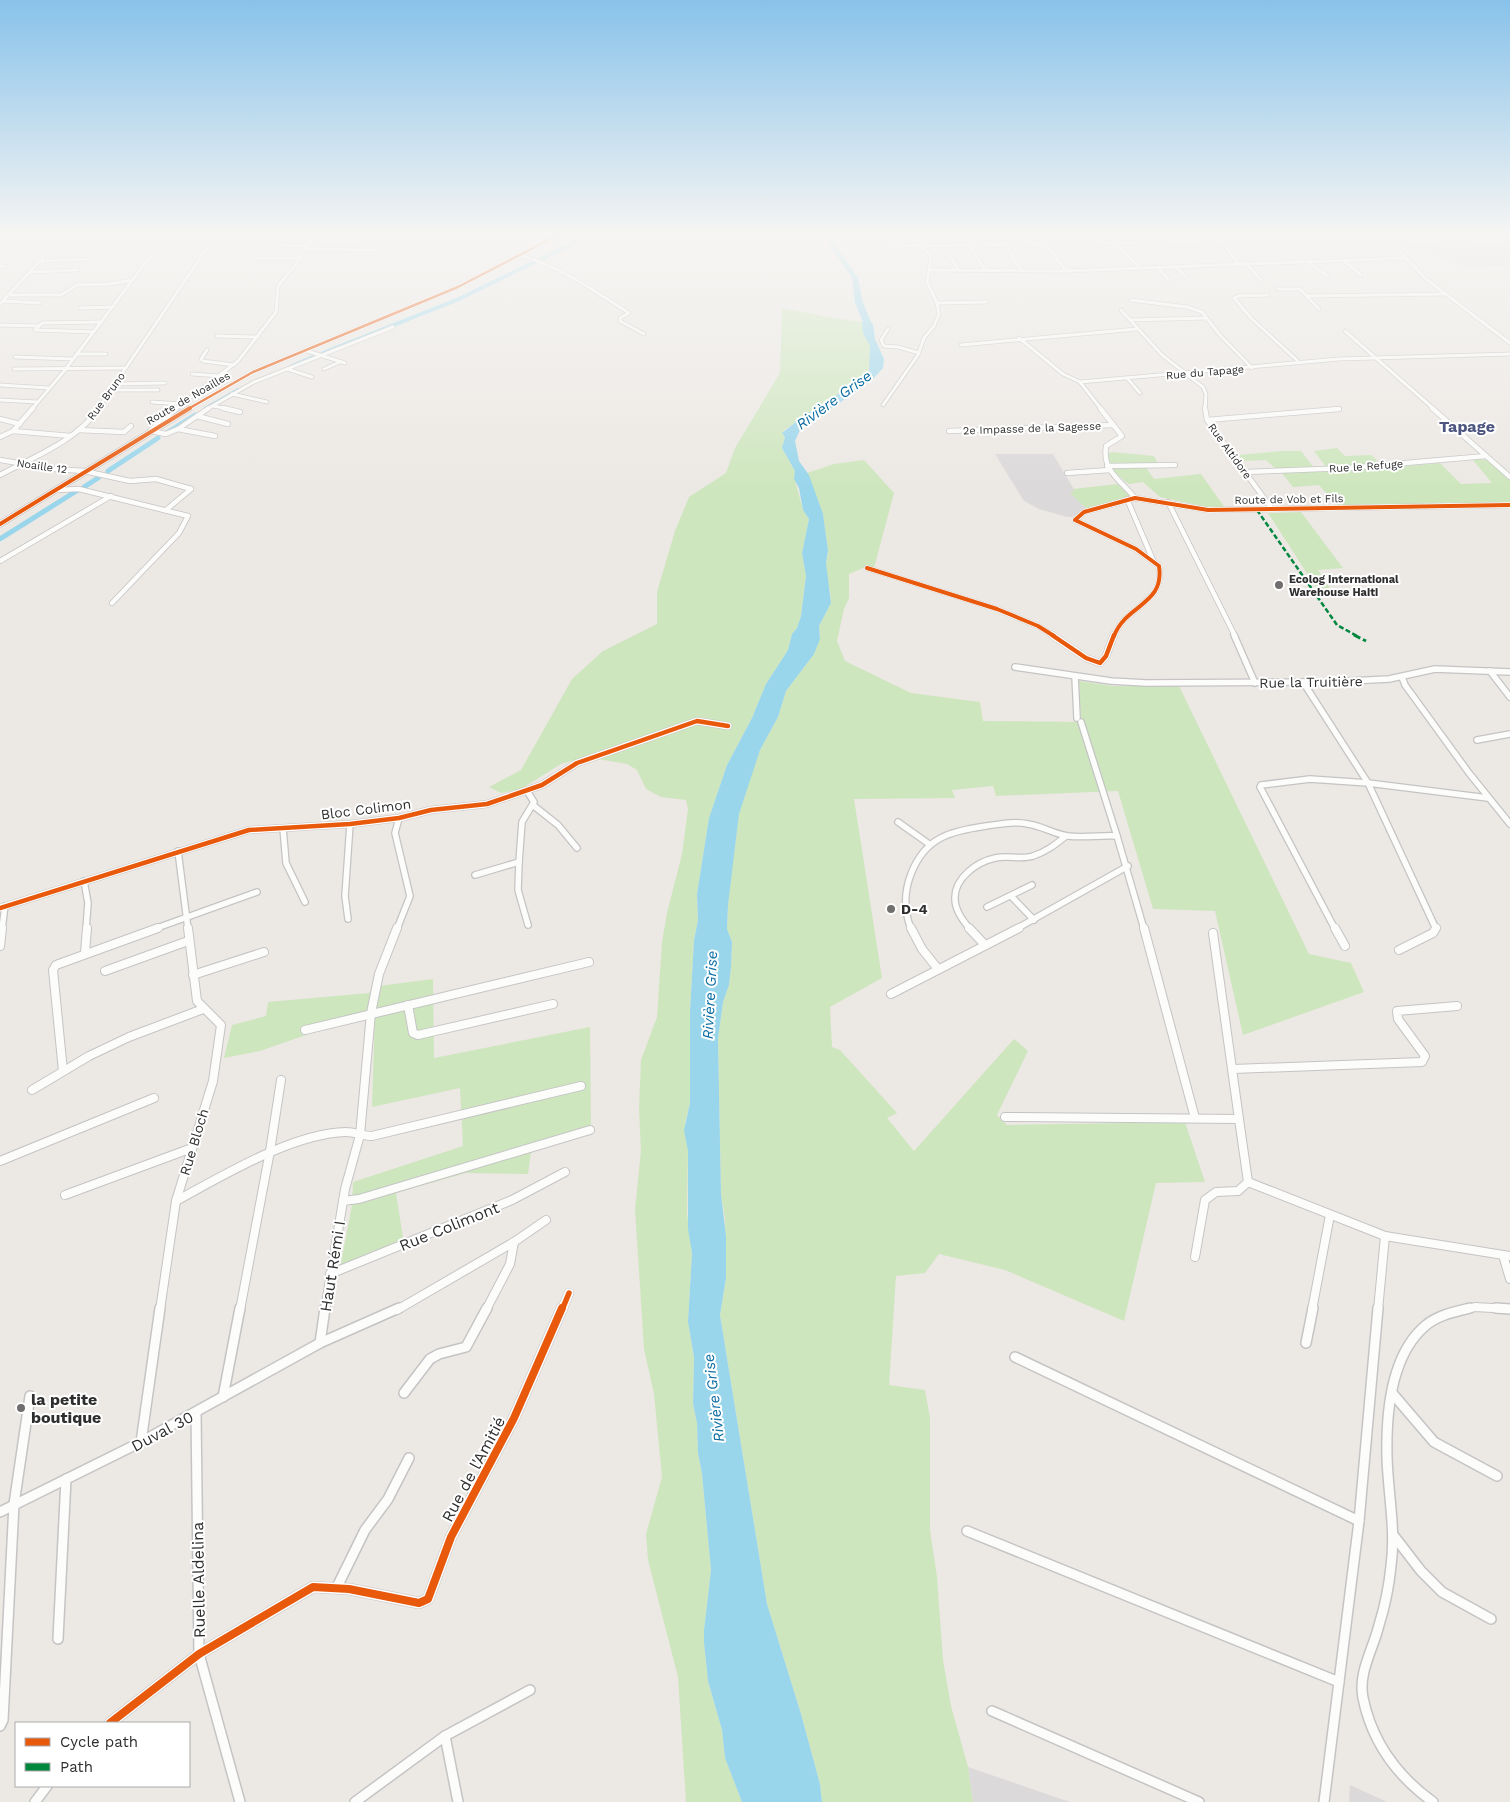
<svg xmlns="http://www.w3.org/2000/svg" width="1510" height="1802" font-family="'Work Sans',sans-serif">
	<rect width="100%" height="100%" fill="#ece8e4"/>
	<g fill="#dcd9db">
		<path d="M1448,241L1510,242V265L1469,268L1400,243Z"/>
		<path d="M995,454H1053L1075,491L1070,493L1087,509L1072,517H1067L1039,509L1024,501Z"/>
		<path d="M968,1767L1070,1802H973Z"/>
		<path d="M1350,1785L1387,1802H1349Z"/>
	</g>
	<g fill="#cee6be">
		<path d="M782,308L828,317L862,322L864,333L870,346L871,355L868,374L784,430L785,441L782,448L795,471L796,484L803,510L809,519L802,553L806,576L801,616L797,628L792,634L788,650L766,684L752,718L727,765L709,818L697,894L698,920L694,940L690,1012V1103L685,1123L688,1151L687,1213L692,1253L688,1322L694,1357L693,1404L697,1423L698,1453L702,1474L711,1570L704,1630V1643L708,1681L722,1730L725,1758L742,1802H686L678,1677L648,1560L646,1534L662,1477L654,1394L644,1349L635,1209L641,1151L639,1109L641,1060L657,1017L662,942L667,913L682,854L688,809L686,800L661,797L646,789L637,770L627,764L586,757L561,764L521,789L501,793L489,787L521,770L572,679L603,651L657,624V592L675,531L689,497L726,473L735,448L780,373Z"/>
		<path d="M1337,448L1345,456L1371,455L1381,464L1327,468L1314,451Z"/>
		<path d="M1282,451H1301L1314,468L1276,469L1266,460L1243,461L1239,455Z"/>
		<path d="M1112,452L1154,456L1158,464L1145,466L1154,479L1201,474L1225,508L1206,507L1160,497L1143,482L1129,484C1120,477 1106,467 1108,454Z"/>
		<path d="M1472,459L1492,460L1510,476V503L1338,506L1319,485L1293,487L1281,472L1351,470L1440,463L1461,484L1492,483Z"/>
		<path d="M864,460L894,493L874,568L868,566L849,574V598L844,609L837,641L845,661L911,693L980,702L983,721L1081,722L1079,681L1113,686H1179L1309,954L1351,963L1364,992L1243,1035L1215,911L1153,909L1118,791L996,796L993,786L952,790L955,798L854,799L882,978L830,1007L832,1047L840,1050L897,1113L887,1118L914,1151L1014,1039L1028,1051L997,1115L1007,1125L1185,1122L1205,1182L1156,1183L1124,1321L1005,1270L939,1254L925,1273L896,1276L889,1385L925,1390L930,1418V1530L937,1577L943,1660L951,1706L968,1767L973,1802H822L820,1784L801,1714L767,1604L720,1315L726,1278L725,1219L721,1194L718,1039L723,1002L729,985L731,967L732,942L727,929L728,905L732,860L735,847L739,809L760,750L778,717L786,691L814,654L820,636L819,626L831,603L830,591L826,578V563L828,554L823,514L807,473L834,464Z"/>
		<path d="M1117,484L1130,496L1087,509L1070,493L1074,491L1073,489Z"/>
		<path d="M1301,512L1343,568L1318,570L1330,588L1317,589L1268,513Z"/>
		<path d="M433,979L434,1058L590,1027L591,1127L532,1145L528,1174L466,1173L396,1193L404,1244L340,1268L352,1205L353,1182L463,1146L460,1088L372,1107L375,1011L260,1051L224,1058L232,1025L266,1016L268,1002L369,993L379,986Z"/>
	</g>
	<path fill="#99d6ec" d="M867,318L873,324L875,339L884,359L883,368L872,380L835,406L803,423L795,441L799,461L809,475L823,514L828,551L826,563L831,603L819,626L820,639L814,654L786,691L778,717L760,750L739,814L728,905L727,929L732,942L731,967L729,985L723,1002L718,1039L721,1194L726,1236V1278L720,1315L767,1604L801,1714L820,1784L822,1802H742L725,1758L722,1730L708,1681L704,1643V1630L711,1570L702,1474L698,1453L697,1423L693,1404L694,1357L688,1322L692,1253L688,1229V1151L684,1130L690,1103V1012L694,940L698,920L697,894L709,818L727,765L752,718L766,684L788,650L792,634L797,628L801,616L806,576L802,553L809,519L803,510L799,488L794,479L795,471L782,448L785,437L782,433L807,413L821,406L869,372L870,346L863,333L862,322Z"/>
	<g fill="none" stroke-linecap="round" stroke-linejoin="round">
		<g stroke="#99d6ec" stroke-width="4">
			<path d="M323,353L459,299L592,234"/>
			<path d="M292,366L313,357"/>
			<path d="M205,409L238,390"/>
		</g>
		<g stroke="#99d6ec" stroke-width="5">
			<path d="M168,432L195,415"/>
			<path d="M108,471L158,438"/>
			<path d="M84,487L98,478"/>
			<path d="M0,539L78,490"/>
		</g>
		<path fill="#99d6ec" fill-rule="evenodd" d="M822,234H828L858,278L863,303L871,322L873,338L866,336L863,322L855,303L852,278Z"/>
		<defs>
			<g id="minor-far4">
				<path d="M362,234H371"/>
				<path d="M1024,234L1032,243"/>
				<path d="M1095,234L1104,243"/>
				<path d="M314,235L340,234"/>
				<path d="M1384,235L1426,279L1510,343"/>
				<path d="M0,239L137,234"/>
				<path d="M1220,240L1238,263"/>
				<path d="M1113,242L1139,267"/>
				<path d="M876,243L884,247L918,245"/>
				<path d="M1006,243L1013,259L1022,271"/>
				<path d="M1045,243L1066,271"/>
				<path d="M969,244L985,270"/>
				<path d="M278,245L308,246"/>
				<path d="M920,246L1386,238"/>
				<path d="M305,249L376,250"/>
				<path d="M520,255C561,267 594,291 629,313L620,318V321L644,334"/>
				<path d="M951,257L958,270"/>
				<path d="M255,258H300"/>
				<path d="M1343,260L1361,275"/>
				<path d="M39,261L90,259"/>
				<path d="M1307,261L1327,276"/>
				<path d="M1245,262L1261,280"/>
				<path d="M0,266H5"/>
				<path d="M1175,266L1185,276"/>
				<path d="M1157,267L1169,280"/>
				<path d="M931,270L1066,271L1406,258"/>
				<path d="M29,272L78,270"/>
				<path d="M1278,289H1300L1319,309"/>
				<path d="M9,295H61L77,285L110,284L133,280"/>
				<path d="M1268,295L1238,296L1234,298L1251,318L1300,363"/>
				<path d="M1307,296L1445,294"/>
				<path d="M1131,300L1187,307L1202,312L1219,334L1252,368"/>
				<path d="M3,301L40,303"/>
				<path d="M937,303L987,302"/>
				<path d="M0,304L62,237"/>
				<path d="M80,308L113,307"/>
				<path d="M1121,310L1162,355L1203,387L1206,394L1205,409"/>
				<path d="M1130,320L1206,318"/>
				<path d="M0,325L39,326"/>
				<path d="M888,329L881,340L884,346L898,347L919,353"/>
				<path d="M1345,331L1434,409"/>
				<path d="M94,332L35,330L42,323L101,322"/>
				<path d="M217,336L258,337"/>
				<path d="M1019,338L1063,374L1080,382L1101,409"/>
				<path d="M961,345L1137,329"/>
				<path d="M207,350L201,359L203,361L234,365"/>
				<path d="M304,350L345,363"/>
				<path d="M76,354H106"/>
				<path d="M15,357L72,359"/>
				<path d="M14,369L126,368"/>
				<path d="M287,369L312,377"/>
				<path d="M324,369L340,362"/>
				<path d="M192,374L220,376"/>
				<path d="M1127,378L1140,393"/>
				<path d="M1080,382L1339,359L1510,354"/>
				<path d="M115,384L165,383"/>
				<path d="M0,385L49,388"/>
				<path d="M111,390H158"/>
				<path d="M232,394L267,402"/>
				<path d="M0,400L37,402"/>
				<path d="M152,402L182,404"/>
				<path d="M883,405L918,355L924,338L934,326L939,314L937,303L927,282L931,258L928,253L906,234"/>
				<path d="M213,406L229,409"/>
				<path d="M32,409L65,370L164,238"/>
				<path d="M98,409L207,248L214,234"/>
				<path d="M175,409L238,361L276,312L278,286L296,264L315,234"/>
				<path d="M207,409L254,382L393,327"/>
				<path d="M1333,409H1339"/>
			</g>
			<g id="minor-far3">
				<path d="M223,408L240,412"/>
				<path d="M1100,408L1122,436L1106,446C1102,472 1121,480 1135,498"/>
				<path d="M1205,408L1207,420L1272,509"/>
				<path d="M1432,408L1510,477"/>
				<path d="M197,416L228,424"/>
				<path d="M0,419L20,424"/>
				<path d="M1207,420L1339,409"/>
				<path d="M178,429L209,408"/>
				<path d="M78,430L124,432L131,426"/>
				<path d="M13,431L71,436"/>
				<path d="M150,431L177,408"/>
				<path d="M151,431L166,434L178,429L215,436"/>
				<path d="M949,431L1114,425"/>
				<path d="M0,437L13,431L33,408"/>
				<path d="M0,460L53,469L84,471L130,481L156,479L191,489"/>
				<path d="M1107,466L1175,465"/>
				<path d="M1246,472L1348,468L1486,456"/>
				<path d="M1067,473L1110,470"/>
				<path d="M0,475C33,457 77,441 99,408"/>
				<path d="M57,490L79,489L188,516L179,533L112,603"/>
				<path d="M1127,499L1153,560"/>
				<path d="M1168,502L1235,636"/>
				<path d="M166,510L191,489"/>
				<path d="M0,561L111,496"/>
				<path d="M867,568L997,609L1038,626L1054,636"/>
				<path d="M1114,636C1126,604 1165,605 1159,566L1136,549L1075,520L1084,512L1135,498L1208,510L1510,505"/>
			</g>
			<g id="minor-far2">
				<path d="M1052,635L1086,658L1100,663L1106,656L1114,635"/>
				<path d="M1234,635L1255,683"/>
				<path d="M1015,667L1111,681L1146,683L1330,682L1389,679L1435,669L1510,672"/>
				<path d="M1490,671L1510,697"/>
				<path d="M1075,676L1077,718"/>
				<path d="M1402,677L1405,685L1469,773L1510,824"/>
				<path d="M1303,682L1368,783L1436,929"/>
				<path d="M1081,722L1117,836"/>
				<path d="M1477,740L1510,734"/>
				<path d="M527,791L534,802L522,822L519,862L518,890L528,925"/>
				<path d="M534,806L558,825L577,848"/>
				<path d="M898,822L929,844"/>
				<path d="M283,828L286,863L305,902"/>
				<path d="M178,851L188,929"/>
				<path d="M475,875L519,862"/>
				<path d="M84,881L88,903L86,929"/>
				<path d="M1011,896L1034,920"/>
				<path d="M987,907L1032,885"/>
				<path d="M0,908L249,830L350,824L399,818L431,810L487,804L542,785L577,763L697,721L728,726"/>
				<path d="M348,919L345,896L350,824"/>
				<path d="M2,929L5,906"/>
				<path d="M154,929L257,892"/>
				<path d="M397,929L410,896L395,833L399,818"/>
				<path d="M911,929C904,911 904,892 911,874C925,837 951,831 986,826C1000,824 1014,821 1028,824C1042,826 1054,834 1068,836C1084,838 1101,835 1117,836L1144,929"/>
				<path d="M970,929C963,921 955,910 955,899C954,878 977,862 995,858C1008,855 1021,860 1033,856C1046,852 1056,844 1066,836"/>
				<path d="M1016,929L1128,866"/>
				<path d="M1335,929L1260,787L1261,785L1310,779L1368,783L1488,798"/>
			</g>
			<g id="minor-far1">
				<path d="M911,928L922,949L938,969"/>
				<path d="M969,928L985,945"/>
				<path d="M1144,928L1195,1118"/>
				<path d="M1335,928L1345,946"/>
				<path d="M1213,933L1239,1119"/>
				<path d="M0,946L2,928"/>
				<path d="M1399,950L1433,933L1436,928"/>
				<path d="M85,953L87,928"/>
				<path d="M105,971L188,941"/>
				<path d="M193,975L264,952"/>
				<path d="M891,994L1019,928"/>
				<path d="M408,1005L413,1033L418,1035L553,1004"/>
				<path d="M305,1030L589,962"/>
				<path d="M1233,1069L1422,1062L1425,1056L1398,1019L1397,1011L1457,1006"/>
				<path d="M63,1071L53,970L56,965L158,928"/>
				<path d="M32,1090L89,1056L129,1037L203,1009"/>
				<path d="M1005,1117L1239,1119L1248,1182L1385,1236L1510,1256"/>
				<path d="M0,1161L154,1098"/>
				<path d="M65,1195L192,1148"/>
				<path d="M176,1201C222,1176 293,1133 346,1132C355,1132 363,1136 372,1136L581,1086"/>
				<path d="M343,1201L359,1199L590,1130"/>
				<path d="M1503,1255L1510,1279"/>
				<path d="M1195,1257L1205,1200L1216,1192L1238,1191L1248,1182"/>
				<path d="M330,1274L512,1200L565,1172"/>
				<path d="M160,1310L176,1201L213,1081L221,1025L197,1001L188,928"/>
				<path d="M240,1310L270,1151L281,1080"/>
				<path d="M325,1310L345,1189L360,1135L371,1013L379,974L397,928"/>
				<path d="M397,1310L514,1242L546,1220"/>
				<path d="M486,1310L510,1264L514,1242"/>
				<path d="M562,1310L569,1293"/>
				<path d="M1312,1310L1330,1215"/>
				<path d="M1378,1310L1385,1236"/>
				<path d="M1464,1310L1475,1307L1510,1309"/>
			</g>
			<g id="minor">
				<path d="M1496,1308L1510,1309"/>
				<path d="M320,1343L325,1308"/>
				<path d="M1306,1343L1313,1308"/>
				<path d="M1015,1357L1359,1521"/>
				<path d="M404,1393L430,1359L439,1354L466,1347L487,1308"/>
				<path d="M1392,1393L1434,1442L1497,1476"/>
				<path d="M223,1397L240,1308"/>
				<path d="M196,1413L199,1654L240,1802"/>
				<path d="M141,1442L160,1308"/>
				<path d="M0,1512L141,1442L320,1343L399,1308"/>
				<path d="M967,1531L1339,1682"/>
				<path d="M1394,1536L1421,1571L1442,1592L1491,1619"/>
				<path d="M337,1587L365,1530L388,1499L409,1458"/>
				<path d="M58,1639L66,1479"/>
				<path d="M992,1711L1199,1802"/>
				<path d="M110,1723L199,1654L313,1587L349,1589L419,1603L428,1599L451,1537L514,1418L562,1308"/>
				<path d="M0,1726L3,1720L14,1504L30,1396"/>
				<path d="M445,1736L530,1690"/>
				<path d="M35,1802L47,1786"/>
				<path d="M355,1802L445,1736L458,1802"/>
				<path d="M1324,1802L1359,1521L1378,1308"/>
				<path d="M1433,1802C1397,1776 1372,1742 1363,1698C1358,1672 1373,1650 1379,1625C1385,1606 1389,1586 1391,1566C1396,1529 1388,1494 1387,1457C1386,1414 1390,1356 1425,1326C1438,1315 1454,1312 1470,1308"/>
			</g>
			<path id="tertiary-far1" d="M188,409L253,372L458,287L560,234"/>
			<path id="tertiary" d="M0,524L190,408"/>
		</defs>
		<use href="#minor-far4" stroke="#c5c4c5" stroke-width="4.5"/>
		<use href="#minor-far3" stroke="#c5c4c5" stroke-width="6"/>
		<use href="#minor-far2" stroke="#c5c4c5" stroke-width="8"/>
		<use href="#minor-far1" stroke="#c5c4c5" stroke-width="10"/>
		<use href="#minor" stroke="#c5c4c5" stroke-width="12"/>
		<use href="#tertiary-far1" stroke="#c5c4c5" stroke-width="5"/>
		<use href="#tertiary" stroke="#c5c4c5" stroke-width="7"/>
		<use href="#minor-far4" stroke="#fcfcfb" stroke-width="3"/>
		<use href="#minor-far3" stroke="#fcfcfb" stroke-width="4.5"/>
		<use href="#minor-far2" stroke="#fcfcfb" stroke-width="5.5"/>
		<use href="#minor-far1" stroke="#fcfcfb" stroke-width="8"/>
		<use href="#minor" stroke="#fcfcfb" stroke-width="9"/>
		<use href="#tertiary-far1" stroke="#fcfcfb" stroke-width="4"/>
		<use href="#tertiary" stroke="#fcfcfb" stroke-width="5"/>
		<path stroke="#00873e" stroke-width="2.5" stroke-dasharray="5 2.5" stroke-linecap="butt" d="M1257,510L1337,625L1357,636"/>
		<path stroke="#00873e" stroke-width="3" stroke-dasharray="7 3" stroke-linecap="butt" d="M1354,635L1366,641"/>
		<defs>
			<path id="cycleway-far4" d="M188,409L253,372L458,287L560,234"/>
			<g id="cycleway-far3">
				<path d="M0,524L190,408"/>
				<path d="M867,568L997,609L1038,626L1054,636"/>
				<path d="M1114,636C1126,604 1165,605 1159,566L1136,549L1075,520L1084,512L1135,498L1208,510L1510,505"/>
			</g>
			<g id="cycleway-far2">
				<path d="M1052,635L1086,658L1100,663L1106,656L1114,635"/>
				<path d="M0,908L249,830L350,824L399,818L431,810L487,804L542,785L577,763L697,721L728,726"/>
			</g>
			<path id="cycleway-far1" d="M562,1310L569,1293"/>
			<path id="cycleway" d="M110,1723L199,1654L313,1587L349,1589L419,1603L428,1599L451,1537L514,1418L562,1308"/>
		</defs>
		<use href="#cycleway-far4" stroke="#fff" stroke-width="4.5"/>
		<use href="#cycleway-far3" stroke="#fff" stroke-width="5.5"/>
		<use href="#cycleway-far2" stroke="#fff" stroke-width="7"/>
		<use href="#cycleway-far1" stroke="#fff" stroke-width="9"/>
		<use href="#cycleway" stroke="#fff" stroke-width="11"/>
		<use href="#cycleway-far4" stroke="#e8590c" stroke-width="2.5"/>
		<use href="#cycleway-far3" stroke="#e8590c" stroke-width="4"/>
		<use href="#cycleway-far2" stroke="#e8590c" stroke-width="4.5"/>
		<use href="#cycleway-far1" stroke="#e8590c" stroke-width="5.5"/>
		<use href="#cycleway" stroke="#e8590c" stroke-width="8"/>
	</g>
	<linearGradient id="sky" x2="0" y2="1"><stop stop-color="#88c2ea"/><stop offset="0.48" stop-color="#f6f5f3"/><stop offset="1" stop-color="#f6f5f3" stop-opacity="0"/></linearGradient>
	<rect width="1510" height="487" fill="url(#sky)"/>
	<g fill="#706f6e" stroke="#fff" stroke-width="2">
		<circle cx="1279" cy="585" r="5"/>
		<circle cx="891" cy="909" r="5"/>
		<circle cx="21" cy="1408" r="5"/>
	</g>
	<g text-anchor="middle" stroke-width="4" stroke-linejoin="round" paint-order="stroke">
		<g font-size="11" fill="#2e2e2e" stroke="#fff">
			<text transform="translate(1205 372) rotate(-5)" y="4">Rue du Tapage</text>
			<text transform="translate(106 396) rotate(-54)" y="4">Rue Bruno</text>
			<text transform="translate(188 398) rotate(-30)" y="4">Route de Noailles</text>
			<text transform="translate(1032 428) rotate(-2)" y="4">2e Impasse de la Sagesse</text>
			<text transform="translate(1230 451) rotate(54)" y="4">Rue Altidore</text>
			<text transform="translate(42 466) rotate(8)" y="4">Noaille 12</text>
			<text transform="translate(1366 466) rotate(-4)" y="4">Rue le Refuge</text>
			<text transform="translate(1289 499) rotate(-1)" y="4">Route de Vob et Fils</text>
		</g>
		<g font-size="11" font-weight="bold" fill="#2e2e2e" stroke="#fff" text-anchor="start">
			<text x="1289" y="583">Ecolog International<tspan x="1289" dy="13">Warehouse Haiti</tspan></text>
		</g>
		<g font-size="14" fill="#2e2e2e" stroke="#fff">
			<text transform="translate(1311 682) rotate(-1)" y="5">Rue la Truitière</text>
			<text transform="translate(366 809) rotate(-7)" y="5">Bloc Colimon</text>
			<text transform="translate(194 1142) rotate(-73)" y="5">Rue Bloch</text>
		</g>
		<g font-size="14" font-weight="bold" fill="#2e2e2e" stroke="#fff" text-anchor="start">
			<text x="901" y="914">D-4</text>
		</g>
		<g font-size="15" font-style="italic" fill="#0d6fa3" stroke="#fff">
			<text transform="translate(834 400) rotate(-36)" y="5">Rivière Grise</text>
			<text transform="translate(710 995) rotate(-87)" y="5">Rivière Grise</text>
			<text transform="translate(714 1398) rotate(-97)" y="5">Rivière Grise</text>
		</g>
		<g font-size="16" font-weight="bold" fill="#4d5680" stroke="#fff">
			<text x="1467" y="432">Tapage</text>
		</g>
		<g font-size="16" fill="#2e2e2e" stroke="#fff">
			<text transform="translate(449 1226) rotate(-22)" y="6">Rue Colimont</text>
			<text transform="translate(332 1266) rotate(-81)" y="6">Haut Rémi I</text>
			<text transform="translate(162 1431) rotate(-28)" y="6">Duval 30</text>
			<text transform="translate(473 1469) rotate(-62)" y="6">Rue de l'Amitié</text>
			<text transform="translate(198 1580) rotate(-91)" y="6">Ruelle Aldelina</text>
		</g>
		<g font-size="16" font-weight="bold" fill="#2e2e2e" stroke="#fff" text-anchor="start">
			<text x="31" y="1405">la petite<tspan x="31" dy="18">boutique</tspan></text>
		</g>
	</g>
	<rect x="15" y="1722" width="175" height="65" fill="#ffffff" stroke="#ababab"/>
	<rect x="25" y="1738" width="25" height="8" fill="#e8590c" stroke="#ababab"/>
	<text x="60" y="1747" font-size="15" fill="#2e2e2e">Cycle path</text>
	<rect x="25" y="1763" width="25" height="8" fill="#00873e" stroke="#ababab"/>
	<text x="60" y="1772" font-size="15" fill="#2e2e2e">Path</text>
</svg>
